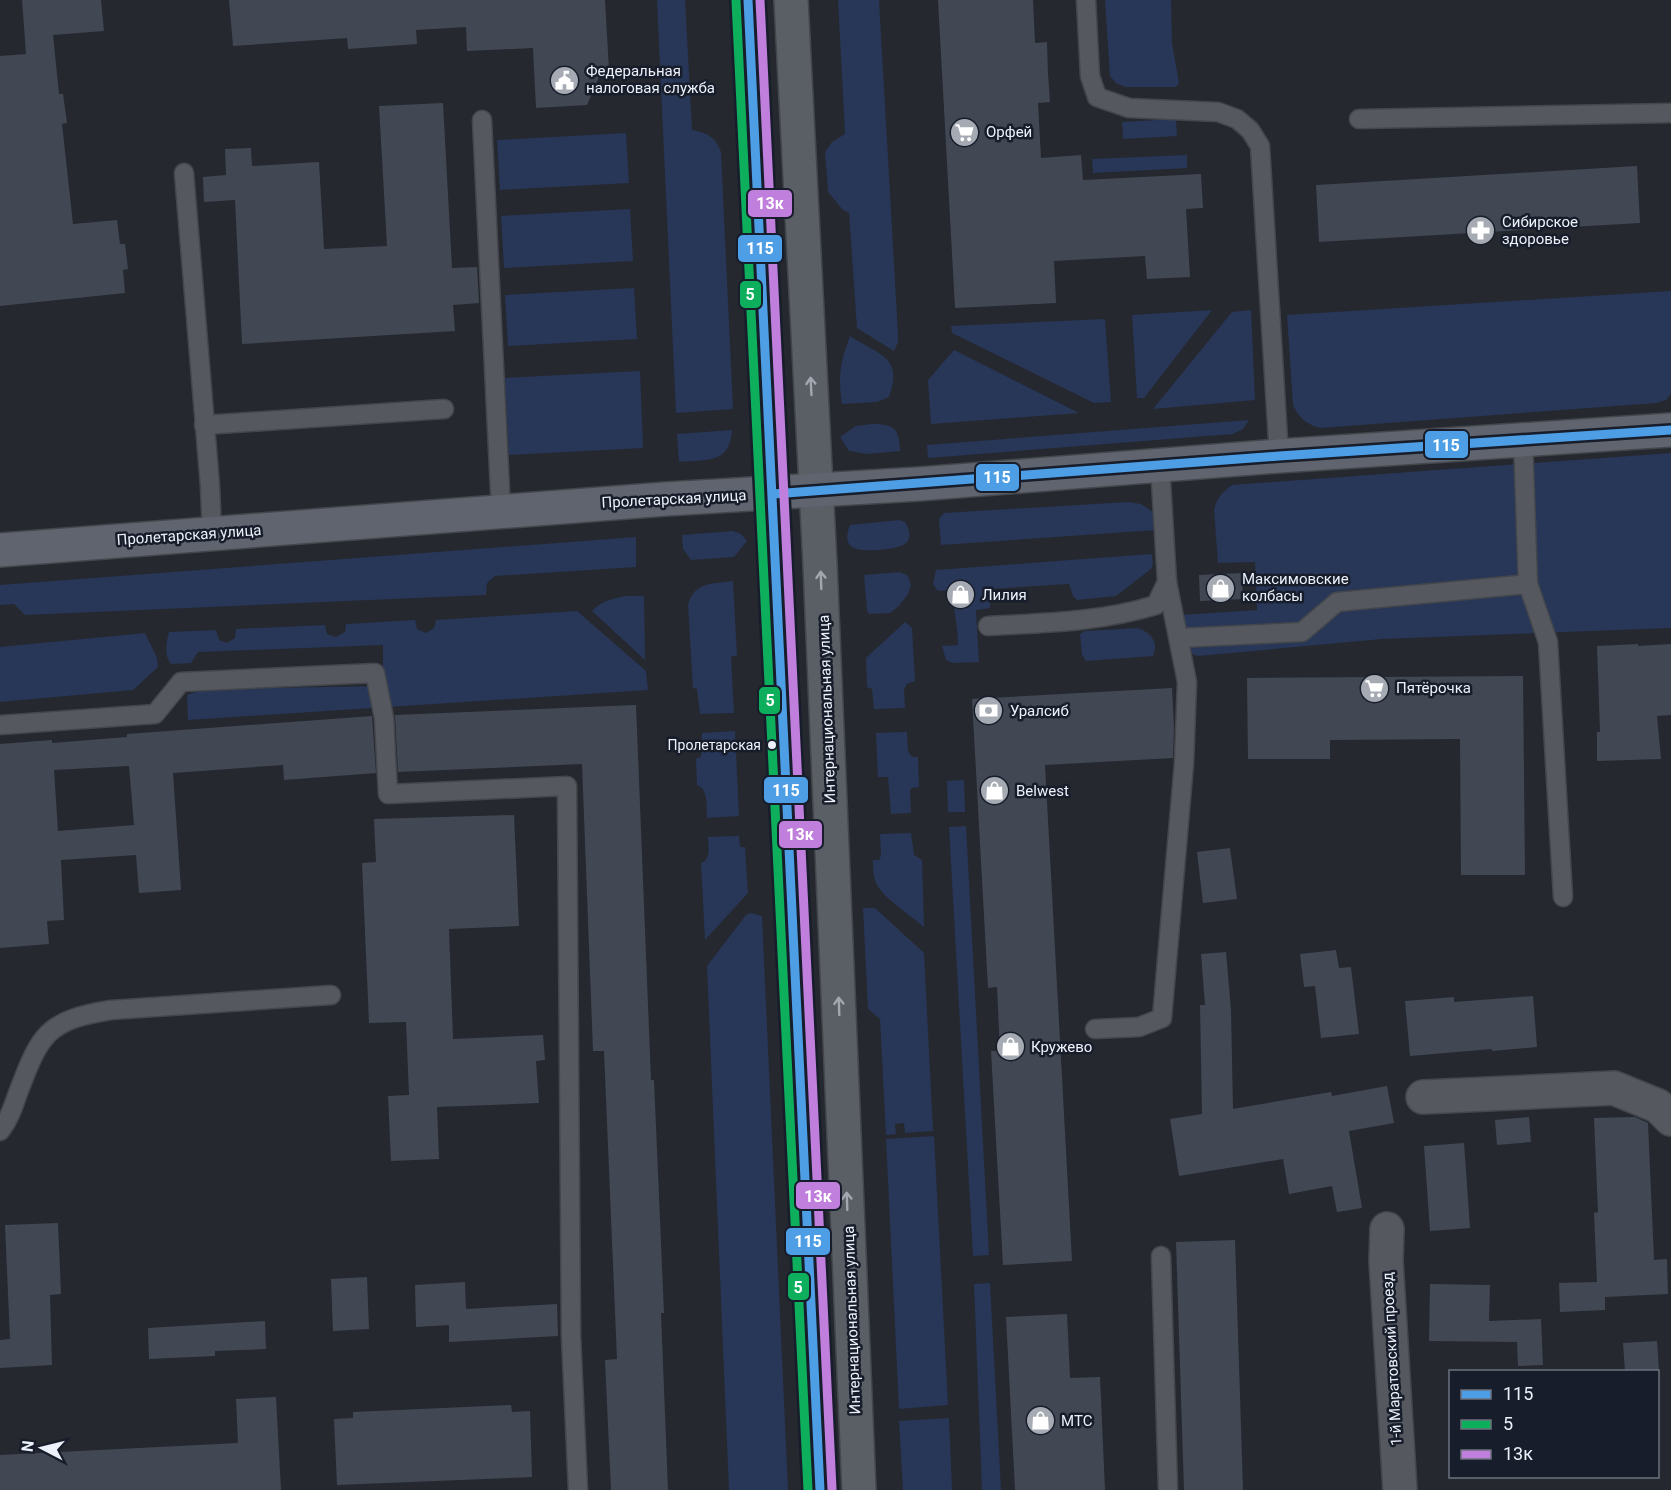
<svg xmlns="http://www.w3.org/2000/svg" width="1671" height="1490" font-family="Roboto,sans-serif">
	<rect width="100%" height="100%" fill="#25282f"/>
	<g fill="#283657">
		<path d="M657,0H685L692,130C707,133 716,137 721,152L733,409L676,413Z"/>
		<path d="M838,0H879L898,334V342L894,351L857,328L849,213L843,210L828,192L825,152L832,142L845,134Z"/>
		<path d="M1105,0H1171L1172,43L1179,83L1176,87H1125L1116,83L1110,76Z"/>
		<path d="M1176,119L1177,136L1123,139L1122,122Z"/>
		<path d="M626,133L629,183L500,190L497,140Z"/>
		<path d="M1187,155V168L1093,173L1092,159Z"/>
		<path d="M630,209L633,261L504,268L501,216Z"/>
		<path d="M634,288L637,339L508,346L505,295Z"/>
		<path d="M1671,291V394L1666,400L1656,403L1320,428C1306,424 1299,418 1293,405L1287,315Z"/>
		<path d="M1212,310L1144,398H1137L1132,315Z"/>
		<path d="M1251,310L1255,400L1153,409L1232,312Z"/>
		<path d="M1105,319L1111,402L1094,403L952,333L951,326Z"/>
		<path d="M850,336C879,355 904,357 889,397L877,402L842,404C838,375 840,363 850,336Z"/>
		<path d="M954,350L1079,413L931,424L928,380Z"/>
		<path d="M640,371L643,448L509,455L505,378Z"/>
		<path d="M1249,420L1243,429L1233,434L928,458L927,445Z"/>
		<path d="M872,424C894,424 899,428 900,451L867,454L849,451L840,437L856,426Z"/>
		<path d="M732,430C730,465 706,459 679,462L677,434Z"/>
		<path d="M1671,453V628L1382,639L1198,656L1192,654L1181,615L1257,610L1255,562L1218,563L1214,510C1217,498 1222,492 1232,485Z"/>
		<path d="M1128,502L1141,504L1153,512L1156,530L941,545L939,519L944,513Z"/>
		<path d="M899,520L905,522C919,546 898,548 879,550C859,551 840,551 850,525Z"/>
		<path d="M733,531L741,534L747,541L734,557L691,560L683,549L682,535Z"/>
		<path d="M636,537V567L495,576L487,583L486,595L25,615L14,604L0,605V585Z"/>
		<path d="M1152,554L1153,564L1151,569L1116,596L1077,600L1073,596L1069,584L990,589V608L976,610L979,662L953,663L946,660L942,646L958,645C958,626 953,608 952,590L938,591L933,584L936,570Z"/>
		<path d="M900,572L908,576L911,585L908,594L899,606L890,613L869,614L867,611L864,575Z"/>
		<path d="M733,581L737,656H731L734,713L700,714L697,689L693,688L688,605C694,581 713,584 733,581Z"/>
		<path d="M625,596H644L645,660L592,611C601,601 612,599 625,596Z"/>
		<path d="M577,611L646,671L648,690L188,720L187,695L205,689L383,686V645L198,652L191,663L171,664C164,656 166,642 169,632L216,630L219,640L227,643L235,638L236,629L325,625L327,634L336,637L345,632L346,624L415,620L417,629L426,633L434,628L436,620Z"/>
		<path d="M905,622L912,628L915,681L907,684L904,689L905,708L874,709L872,689L867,687L866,658Z"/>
		<path d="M1138,628C1151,633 1159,642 1153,656L1086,661L1082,655L1080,634L1085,631Z"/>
		<path d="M145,633L157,658L158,667L133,690L0,702V647Z"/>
		<path d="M735,731L739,816L707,818C706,806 709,790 697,785L696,759L701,757L702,733Z"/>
		<path d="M907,732L908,751L912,757H918L919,787L912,788L910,790L911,813L891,814L888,777H878L876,733Z"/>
		<path d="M964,780L965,812H948L947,781Z"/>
		<path d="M966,826L989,1255L973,1256L949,827Z"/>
		<path d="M911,833L914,855L922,860L924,927C911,916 885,899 877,885C873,877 873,868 873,860H879L881,856L880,834Z"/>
		<path d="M739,836L740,847H745L748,893L705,940L701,863C712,859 708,846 708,837Z"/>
		<path d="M863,908H875L924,953L933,1131L905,1133L904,1123L895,1124L896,1134L886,1135L880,1019L868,1009Z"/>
		<path d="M751,913L762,916L788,1490H729L707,966L746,915Z"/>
		<path d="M934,1136L948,1405L899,1409L886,1139Z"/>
		<path d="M990,1283L1001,1490H982L974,1284Z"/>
		<path d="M949,1418L952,1490H903L899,1421Z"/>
	</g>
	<g fill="#424754" fill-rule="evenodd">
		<path d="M22,0H101L104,31L53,35L59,94H63L67,123L62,124L73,224L117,220L120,244H125L128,269L123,270L125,293L0,306V56L26,54Z"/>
		<path d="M229,0H605L609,70H602L587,105L536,108L533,48L467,51L466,27L416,30L417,44L348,49L347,38L233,46Z"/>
		<path d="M938,0H1033L1035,43L1047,42L1048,74L1050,102L1038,103L1041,158L1081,155L1083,180L1201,174L1203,208L1186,209L1190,277L1147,279L1145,256L1054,261L1056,303L955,308Z"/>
		<path d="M443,103L452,268L477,267L479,303L453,305L455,331L242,344L235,200L204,202L203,177L226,175L225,149L251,148L252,166L319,162L324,249L387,246L379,106Z"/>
		<path d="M1637,166L1640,223L1319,242L1316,185Z"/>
		<path d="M1242,573L1243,599L1200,601L1199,575Z"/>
		<path d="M1638,644V646L1671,644V715L1657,716L1661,759L1597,761V732H1600L1597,646Z"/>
		<path d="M1523,676L1525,875H1461L1460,739L1330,740V759H1248L1247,678Z"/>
		<path d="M1172,688L1174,727L1173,758L1045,765L1072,1261L1003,1265L991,1051H1000L997,987L988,988L972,699Z"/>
		<path d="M636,705L651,1080H654L664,1313H661L668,1490H611L605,1360L617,1359L604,1051H593L582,764L398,772L395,715Z"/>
		<path d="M372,716L376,773L284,780L283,765L173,773L181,890L139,893L136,855L61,860L64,920L47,921L49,944L0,948V744L52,740V743L127,737V734ZM129,766L134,825L58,831L54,770Z"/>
		<path d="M514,815L519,926L449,929L453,1039L543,1035L545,1060L536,1061L539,1103L437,1107L439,1159L391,1161L388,1096L409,1095L406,1022L369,1023L362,863L376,862L374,819Z"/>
		<path d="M1230,848L1237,899L1203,903L1197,852Z"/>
		<path d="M1336,950L1339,968L1351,967L1359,1034L1321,1038L1315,986L1304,987L1300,954Z"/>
		<path d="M1226,952L1231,1010L1233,1109L1331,1092L1332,1096L1387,1086L1394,1123L1349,1131L1362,1208L1337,1212L1332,1186L1289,1194L1283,1159L1179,1176L1170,1119L1202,1114L1200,1005H1205L1201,954Z"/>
		<path d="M1533,996L1537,1047L1492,1051V1049L1410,1056L1405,1001L1454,997V1002Z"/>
		<path d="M1529,1117L1531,1142L1497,1145L1495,1120Z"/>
		<path d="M1635,1117L1648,1123L1654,1260L1667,1259L1668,1294L1605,1297V1310L1560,1312L1559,1283L1597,1282L1594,1213L1598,1212L1594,1118Z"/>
		<path d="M1464,1143L1470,1228L1430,1231L1424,1146Z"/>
		<path d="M58,1223L61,1294L50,1295L52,1365L0,1368V1340L10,1339L5,1225Z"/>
		<path d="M1235,1240L1243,1490H1184L1176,1242Z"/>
		<path d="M367,1277L369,1329L333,1331L331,1279Z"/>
		<path d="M465,1282L466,1309L557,1304L558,1336L449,1342V1325L416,1327L415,1285Z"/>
		<path d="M1430,1284L1490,1285L1489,1321L1541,1319L1543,1365L1518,1366L1517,1342L1429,1341Z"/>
		<path d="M1067,1314L1070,1378L1100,1377L1105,1490H1015L1006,1317Z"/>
		<path d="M265,1321L266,1349L215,1351V1356L149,1359L148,1328Z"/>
		<path d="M1657,1341L1659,1371H1625L1623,1343Z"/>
		<path d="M276,1397L281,1490H0V1455L238,1443L236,1399Z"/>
		<path d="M511,1405L512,1412L530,1411L532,1477L337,1485L334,1419L353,1418V1412Z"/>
	</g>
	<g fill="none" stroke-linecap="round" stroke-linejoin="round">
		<defs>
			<g id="service">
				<path d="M1086,0L1090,76L1097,97L1129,108L1218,112L1237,119L1250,130L1260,146L1279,456"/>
				<path d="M1359,119L1671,113"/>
				<path d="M482,120L501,511"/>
				<path d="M184,173L210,486L212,534"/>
				<path d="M204,425L444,409"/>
				<path d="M1523,440L1528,584"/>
				<path d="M988,626C1045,623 1101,622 1156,605L1167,582L1160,465"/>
				<path d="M1179,638L1302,632L1337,602L1528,584L1548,642L1563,897"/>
				<path d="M0,725L155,714L181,682L375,673L384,718L388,794L567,786L571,1336L578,1490"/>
				<path d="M1095,1029L1139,1027L1162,1018L1184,763L1187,682L1167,582"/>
				<path d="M0,1131C9,1120 13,1107 18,1093C40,1035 46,1020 111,1010L331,995"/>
				<path d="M1161,1256L1168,1490"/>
			</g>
			<g id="minor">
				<path d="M1423,1097L1614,1088L1658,1106L1671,1119"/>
				<path d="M1387,1229L1386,1261L1400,1490"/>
			</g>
			<g id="secondary">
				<path d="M748,0L820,1490"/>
				<path d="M791,0L820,564L859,1490"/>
			</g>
			<path id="primary" d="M0,550L666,499L919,484L1279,456L1671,430"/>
		</defs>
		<use href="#service" stroke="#43474c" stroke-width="21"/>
		<use href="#minor" stroke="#43474c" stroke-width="36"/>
		<use href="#secondary" stroke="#43474c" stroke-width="36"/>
		<use href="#primary" stroke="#43474c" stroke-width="36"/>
		<use href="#service" stroke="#55585e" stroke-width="18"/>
		<use href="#minor" stroke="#55585e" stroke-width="33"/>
		<use href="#secondary" stroke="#5a5e65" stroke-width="33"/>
		<use href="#primary" stroke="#5f646e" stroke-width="33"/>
		<defs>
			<g id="bus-1">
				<path d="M748,0L820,1490"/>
				<path d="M773,494L1279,456L1671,430"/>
			</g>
			<path id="bus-2" d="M736,1L808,1490"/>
			<path id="bus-3" d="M760,0L832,1489"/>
		</defs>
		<use href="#bus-1" stroke="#171d2a" stroke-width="14"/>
		<use href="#bus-2" stroke="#171d2a" stroke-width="14"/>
		<use href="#bus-3" stroke="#171d2a" stroke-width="14"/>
		<use href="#bus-1" stroke="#4d9ee5" stroke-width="9"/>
		<use href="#bus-2" stroke="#0daf5c" stroke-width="9"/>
		<use href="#bus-3" stroke="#c07fdc" stroke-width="9"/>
	</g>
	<defs><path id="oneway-shaft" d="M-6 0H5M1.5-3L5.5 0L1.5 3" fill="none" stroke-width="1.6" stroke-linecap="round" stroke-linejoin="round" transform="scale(1.5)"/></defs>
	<g stroke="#a3a8b0">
		<use href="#oneway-shaft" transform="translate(811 386) rotate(-93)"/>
		<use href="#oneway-shaft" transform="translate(821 580) rotate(-92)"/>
		<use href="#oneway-shaft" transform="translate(839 1006) rotate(-92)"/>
		<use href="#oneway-shaft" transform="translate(847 1201) rotate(-92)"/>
	</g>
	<defs>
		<symbol id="civic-disc" viewBox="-11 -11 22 22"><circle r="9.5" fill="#a6abb3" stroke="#171d2a"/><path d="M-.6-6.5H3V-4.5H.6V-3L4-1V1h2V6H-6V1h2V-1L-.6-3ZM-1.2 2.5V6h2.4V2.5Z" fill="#fff"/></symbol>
		<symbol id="supermarket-disc" viewBox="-11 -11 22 22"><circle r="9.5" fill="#a6abb3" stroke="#171d2a"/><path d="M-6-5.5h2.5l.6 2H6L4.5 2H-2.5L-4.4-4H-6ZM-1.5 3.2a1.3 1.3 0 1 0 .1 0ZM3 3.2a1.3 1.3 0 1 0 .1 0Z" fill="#fff"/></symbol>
		<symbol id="pharmacy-disc" viewBox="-11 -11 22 22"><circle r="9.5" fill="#a6abb3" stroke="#171d2a"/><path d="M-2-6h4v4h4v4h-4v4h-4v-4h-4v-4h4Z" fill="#fff"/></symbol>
		<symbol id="shop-disc" viewBox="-11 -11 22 22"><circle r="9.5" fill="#a6abb3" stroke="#171d2a"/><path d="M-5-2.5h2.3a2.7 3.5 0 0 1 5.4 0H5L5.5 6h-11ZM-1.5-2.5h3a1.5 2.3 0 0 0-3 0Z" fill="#fff"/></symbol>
		<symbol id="bank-disc" viewBox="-11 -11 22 22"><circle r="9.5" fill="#a6abb3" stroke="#171d2a"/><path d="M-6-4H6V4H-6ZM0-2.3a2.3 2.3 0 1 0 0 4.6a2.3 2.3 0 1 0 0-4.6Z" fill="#fff"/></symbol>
	</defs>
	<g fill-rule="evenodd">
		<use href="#civic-disc" x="548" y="64" width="33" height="33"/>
		<use href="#supermarket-disc" x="948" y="116" width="33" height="33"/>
		<use href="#pharmacy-disc" x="1464" y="214" width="33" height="33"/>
		<use href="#shop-disc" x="1204" y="572" width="33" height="33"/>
		<use href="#shop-disc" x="944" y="578" width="33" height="33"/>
		<use href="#supermarket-disc" x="1358" y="672" width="33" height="33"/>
		<use href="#bank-disc" x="972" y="694" width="33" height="33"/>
		<use href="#shop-disc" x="978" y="774" width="33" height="33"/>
		<use href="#shop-disc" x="994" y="1030" width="33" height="33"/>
		<use href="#shop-disc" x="1024" y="1404" width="33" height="33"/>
	</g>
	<circle fill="#ecf1fa" stroke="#171d2a" stroke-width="2" cx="772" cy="745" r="5"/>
	<g text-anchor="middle" stroke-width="5" stroke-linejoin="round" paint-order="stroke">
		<g font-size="14" fill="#ecf1fa" stroke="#171d2a" text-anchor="end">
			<text x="761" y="750">Пролетарская</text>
		</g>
		<g font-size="15" fill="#ecf1fa" stroke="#171d2a" text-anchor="start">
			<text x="586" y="76">Федеральная<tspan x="586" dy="17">налоговая служба</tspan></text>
			<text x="986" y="137">Орфей</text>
			<text x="1502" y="227">Сибирское<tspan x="1502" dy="17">здоровье</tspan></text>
			<text x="1242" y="584">Максимовские<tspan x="1242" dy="17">колбасы</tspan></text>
			<text x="982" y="600">Лилия</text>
			<text x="1396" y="693">Пятёрочка</text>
			<text x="1010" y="716">Уралсиб</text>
			<text x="1016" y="796">Belwest</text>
			<text x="1031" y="1052">Кружево</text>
			<text x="1061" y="1426">МТС</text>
		</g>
		<g font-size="15" fill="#ecf1fa" stroke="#171d2a">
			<text transform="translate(674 499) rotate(-3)" y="5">Пролетарская улица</text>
			<text transform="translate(189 535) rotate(-4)" y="5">Пролетарская улица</text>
			<text transform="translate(827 709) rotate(-92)" y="5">Интернациональная улица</text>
			<text transform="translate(852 1320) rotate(-92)" y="5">Интернациональная улица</text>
			<text transform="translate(1392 1359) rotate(-93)" y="5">1-й Маратовский проезд</text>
		</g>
	</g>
	<g stroke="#171d2a" stroke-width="2">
		<rect x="747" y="189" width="46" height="29" rx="6" fill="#c07fdc"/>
		<rect x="737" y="234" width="46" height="29" rx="6" fill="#4d9ee5"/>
		<rect x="739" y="280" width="23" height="29" rx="6" fill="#0daf5c"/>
		<rect x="1424" y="430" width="45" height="29" rx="6" fill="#4d9ee5"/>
		<rect x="975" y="463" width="45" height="29" rx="6" fill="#4d9ee5"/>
		<rect x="758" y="686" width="23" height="29" rx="6" fill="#0daf5c"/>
		<rect x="763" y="776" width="46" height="28" rx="6" fill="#4d9ee5"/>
		<rect x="778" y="820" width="45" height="29" rx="6" fill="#c07fdc"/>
		<rect x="795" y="1181" width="46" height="29" rx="6" fill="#c07fdc"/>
		<rect x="785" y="1227" width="46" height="29" rx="6" fill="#4d9ee5"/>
		<rect x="787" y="1272" width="23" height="29" rx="6" fill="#0daf5c"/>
	</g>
	<g font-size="16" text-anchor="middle" font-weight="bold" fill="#fff">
		<text x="770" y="209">13к</text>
		<text x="760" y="254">115</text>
		<text x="750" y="300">5</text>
		<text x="1446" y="451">115</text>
		<text x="997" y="483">115</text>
		<text x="770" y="706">5</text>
		<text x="786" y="796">115</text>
		<text x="800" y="840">13к</text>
		<text x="818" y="1202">13к</text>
		<text x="808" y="1247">115</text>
		<text x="798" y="1293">5</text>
	</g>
	<rect x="1449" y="1370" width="210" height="108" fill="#171d2a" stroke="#6c727d" stroke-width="1.5"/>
	<rect x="1461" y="1390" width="30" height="9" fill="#4d9ee5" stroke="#6c727d" stroke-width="1.5"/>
	<text x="1503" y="1400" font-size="18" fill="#ecf1fa">115</text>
	<rect x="1461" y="1420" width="30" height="9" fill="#0daf5c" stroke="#6c727d" stroke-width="1.5"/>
	<text x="1503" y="1430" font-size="18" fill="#ecf1fa">5</text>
	<rect x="1461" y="1450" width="30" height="9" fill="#c07fdc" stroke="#6c727d" stroke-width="1.5"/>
	<text x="1503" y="1460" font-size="18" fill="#ecf1fa">13к</text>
	<g transform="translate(42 1448) rotate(277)" stroke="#171d2a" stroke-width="4.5" paint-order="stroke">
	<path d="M0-4.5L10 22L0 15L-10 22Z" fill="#ecf1fa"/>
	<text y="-9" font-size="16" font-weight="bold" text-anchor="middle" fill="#ecf1fa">N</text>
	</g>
</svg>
